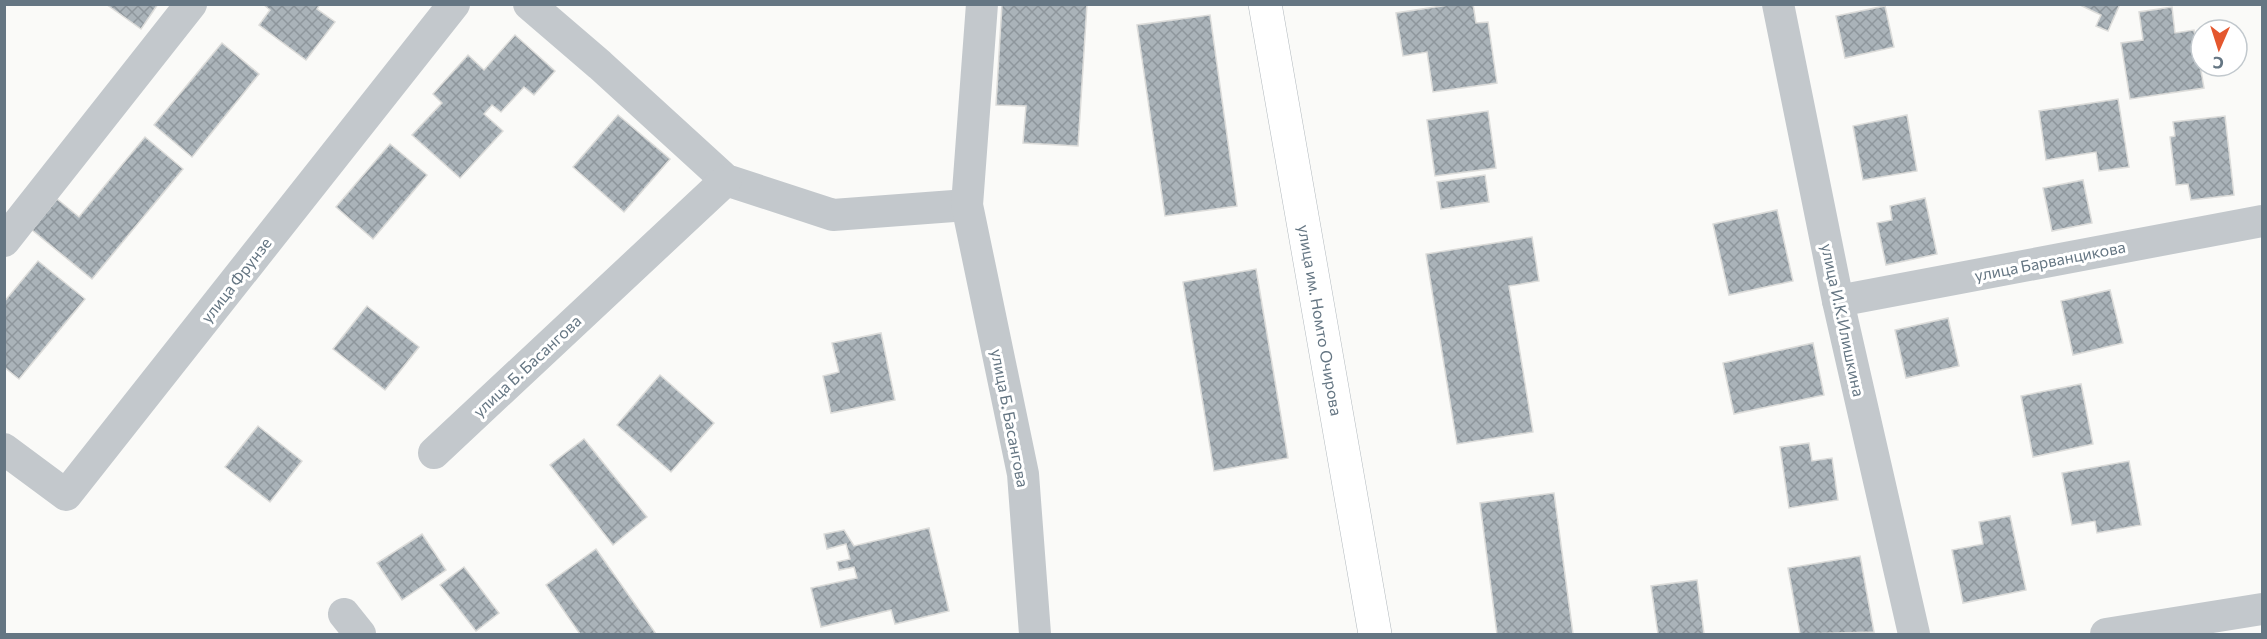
<svg xmlns="http://www.w3.org/2000/svg" width="2267" height="639" font-family="Commissioner,sans-serif">
	<defs>
		<pattern id="building-cross-hatch" width="8" height="8" patternUnits="userSpaceOnUse" patternTransform="scale(1.5)"><rect width="8" height="8" fill="#aab3b9"/><path d="M0 0l8 8M0 8l8-8" fill="none" stroke="#8e969c"/></pattern>
	</defs>
	<rect width="100%" height="100%" fill="#fafaf8"/>
	<g fill="url(#building-cross-hatch)" stroke="#dcdcda" stroke-width="1.5">
		<path d="M106,4H158L141,29Z"/>
		<path d="M263,4H320L317,9L335,22L306,60L259,25L270,10Z"/>
		<path d="M1002,4H1087L1078,146L1023,143L1026,106L996,105Z"/>
		<path d="M1455,4H1473L1476,23L1488,22L1497,83L1433,92L1427,52L1403,56L1396,13Z"/>
		<path d="M2078,4H2120L2108,31L2096,26L2101,15Z"/>
		<path d="M1885,6L1894,47L1845,58L1836,16Z"/>
		<path d="M2172,7L2175,33L2194,30L2204,88L2130,99L2121,43L2143,40L2139,12Z"/>
		<path d="M1210,15L1237,206L1165,216L1137,25Z"/>
		<path d="M515,35L555,71L534,95L524,87L501,112L492,105L484,114L503,131L460,178L412,135L442,103L433,94L468,55L484,70Z"/>
		<path d="M222,43L259,74L192,157L154,125Z"/>
		<path d="M2118,99L2129,167L2099,171L2096,152L2046,160L2039,111Z"/>
		<path d="M1488,111L1496,168L1435,176L1427,120Z"/>
		<path d="M618,115L670,159L624,212L573,167Z"/>
		<path d="M1907,115L1917,171L1863,180L1853,126Z"/>
		<path d="M2225,116L2234,195L2191,200L2188,184L2176,185L2170,137L2175,136L2173,122Z"/>
		<path d="M145,137L183,169L92,279L32,230L57,199L79,217Z"/>
		<path d="M390,144L427,175L373,239L336,207Z"/>
		<path d="M1485,175L1489,202L1441,209L1437,182Z"/>
		<path d="M2083,180L2092,223L2052,231L2043,188Z"/>
		<path d="M1925,198L1937,254L1886,265L1877,223L1892,220L1890,206Z"/>
		<path d="M1777,210L1793,281L1729,295L1713,224Z"/>
		<path d="M1532,237L1539,281L1509,286L1533,432L1457,444L1426,254Z"/>
		<path d="M38,261L85,299L19,379L4,367V302Z"/>
		<path d="M1256,269L1288,458L1214,471L1183,282Z"/>
		<path d="M2110,290L2123,343L2073,355L2061,301Z"/>
		<path d="M367,306L419,347L385,390L333,349Z"/>
		<path d="M1948,318L1959,366L1906,378L1895,330Z"/>
		<path d="M881,333L895,400L831,413L823,376L839,372L832,343Z"/>
		<path d="M1813,343L1824,395L1734,414L1723,363Z"/>
		<path d="M660,375L714,423L671,472L617,425Z"/>
		<path d="M2081,384L2093,444L2033,457L2021,396Z"/>
		<path d="M258,426L302,461L270,502L225,467Z"/>
		<path d="M584,439L647,517L613,545L550,465Z"/>
		<path d="M1809,443L1812,461L1832,458L1838,500L1789,508L1780,447Z"/>
		<path d="M2129,461L2141,525L2097,533L2095,521L2072,525L2062,473Z"/>
		<path d="M1554,493L1573,634H1497L1480,503Z"/>
		<path d="M2010,516L2026,590L1963,603L1952,550L1983,544L1979,522Z"/>
		<path d="M929,528L949,611L895,624L891,610L821,627L811,588L857,578L854,567L839,570L837,562L850,559L846,544L827,549L824,534L844,530L854,546Z"/>
		<path d="M422,534L446,570L402,600L377,563Z"/>
		<path d="M596,549L656,634H580L546,585Z"/>
		<path d="M1860,556L1874,632L1800,634L1788,568Z"/>
		<path d="M464,567L499,613L476,631L440,585Z"/>
		<path d="M1697,580L1704,634H1658L1651,586Z"/>
	</g>
	<g fill="none" stroke-linecap="round" stroke-linejoin="round">
		<defs>
			<g id="secondary">
				<path id="s1" d="M1265,4L1375,634"/>
			</g>
		</defs>
		<use href="#secondary" stroke="#b3babf" stroke-width="34"/>
		<g stroke="#c3c8cc" stroke-width="32">
			<path d="M529,4L600,65L726,180L833,215L967,205"/>
			<path d="M982,4L967,205L1023,474L1035,634"/>
			<path d="M1778,4L1838,301L1914,634"/>
			<path d="M4,241L191,4"/>
			<path d="M1838,301L2262,221"/>
			<path d="M4,449L66,495L454,4"/>
			<path d="M434,453L726,180"/>
			<path d="M344,614L360,634"/>
			<path d="M2106,634L2262,609"/>
		</g>
		<use href="#secondary" stroke="#fff" stroke-width="33"/>
	</g>
	<g text-anchor="middle" stroke-width="6" stroke-linejoin="round" paint-order="stroke">
		<g font-size="16" fill="#657683" stroke="#fff">
			<text transform="translate(2050 261) rotate(-11)" y="6">улица Барванцикова</text>
			<text transform="translate(236 280) rotate(-52)" y="6">улица Фрунзе</text>
			<text dy="6" stroke="none"><textPath href="#s1" startOffset="321">улица им. Номто Очирова</textPath></text>
			<text transform="translate(1843 320) rotate(78)" y="6">улица И.К.Илишкина</text>
			<text transform="translate(527 366) rotate(-43)" y="6">улица Б. Басангова</text>
			<text transform="translate(1010 418) rotate(79)" y="6">улица Б. Басангова</text>
		</g>
	</g>
	<rect width="2267" height="639" fill="none" stroke="#657683" stroke-width="12"/>
	<g transform="translate(2219 48) rotate(183)"><circle r="28" fill="#ffffff" stroke="#c1c8cd" stroke-width="1.5"/>
	<path d="M0-4.5L10 22L0 15L-10 22Z" fill="#e4572e"/>
	<text y="-9" font-size="16" font-weight="bold" text-anchor="middle" fill="#657683">С</text>
	</g>
</svg>
